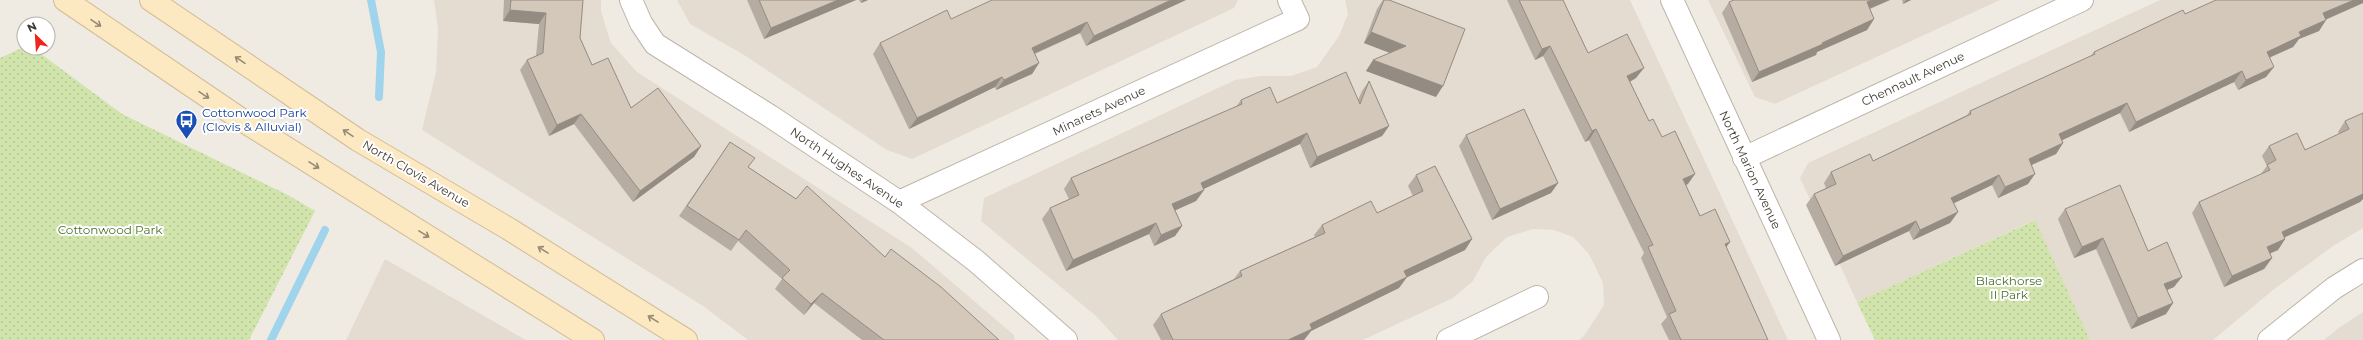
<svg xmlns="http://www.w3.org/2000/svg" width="2363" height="340" font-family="Montserrat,sans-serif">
	<defs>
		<pattern id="park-dots" width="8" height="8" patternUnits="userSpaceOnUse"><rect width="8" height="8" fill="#d0e4ac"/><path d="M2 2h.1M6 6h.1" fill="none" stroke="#b4c494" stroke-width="1.8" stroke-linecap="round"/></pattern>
	</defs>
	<rect width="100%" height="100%" fill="#f0ebe2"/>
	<g fill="#e4dcd1">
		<path d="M434,0H601V11L611,43L637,72L912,248L1014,335L1015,340H748L703,306L422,130L436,72L438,29Z"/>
		<path d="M677,0H1238L1234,8L912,159L887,150L744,55L690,24Z"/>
		<path d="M1345,0H1630L1788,340H1579L1584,336L1604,305L1603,283L1589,254L1573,237L1554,230L1533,229L1507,237L1486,257L1473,281L1453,298L1363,340H1118L1096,316L981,221L984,198L1235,80L1261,76H1291L1317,67L1339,36L1348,14Z"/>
		<path d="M1708,0H2000L1775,104L1755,97Z"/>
		<path d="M2160,0H2363V228L2333,246L2273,290L2213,340H2090L2034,220L1857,302L1800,178L1808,163Z"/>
		<path d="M385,259L526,340H346Z"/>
		<path d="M2363,312V340H2324L2340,327Z"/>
	</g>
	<g fill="url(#park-dots)">
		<path d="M24,47L33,48L122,114L288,195L315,211L249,340H0V58Z"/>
		<path d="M2035,220L2090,340H1875L1857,302Z"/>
	</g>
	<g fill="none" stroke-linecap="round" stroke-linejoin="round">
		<g stroke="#a0d4ec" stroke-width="8">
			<path d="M371,0L381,52L379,97"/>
			<path d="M271,340L325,230"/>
		</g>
		<defs>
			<g id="minor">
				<path d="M631,0L641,23L655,44L770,116L899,202L976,261L1066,340"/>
				<path d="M1672,0L1829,340"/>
				<path d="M1744,158L2082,0"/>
				<path d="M899,202L1298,19L1289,0"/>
				<path d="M1448,340L1537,297"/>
				<path d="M2269,340L2334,288L2363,270"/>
			</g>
			<g id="secondary">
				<path d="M65,0L245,122L593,340"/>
				<path d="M151,0L358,140L509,229L686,340"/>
			</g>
		</defs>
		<use href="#minor" stroke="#beb4a9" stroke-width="24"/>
		<use href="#secondary" stroke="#d2bc96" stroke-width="24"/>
		<use href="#minor" stroke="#fff" stroke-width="22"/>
		<use href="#secondary" stroke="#fce8c1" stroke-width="22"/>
	</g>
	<g fill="#b6aca1">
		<path d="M504,0H583L580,38L592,65L631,108L701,146L694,157L633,202L574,124L549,136L520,70L527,60L536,56L539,24L503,21Z"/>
		<path d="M747,0H856L764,39Z"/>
		<path d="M859,0H868L861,3Z"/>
		<path d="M1186,0L1086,46L1080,33L1035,54L1039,63L1032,74L996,90L995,87L909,129L873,54L880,43L951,19Z"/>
		<path d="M1383,0H1389L1436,97L1366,71L1390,53L1364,43L1377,9Z"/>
		<path d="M1507,0H1563L1588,53L1636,78L1630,82L1649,121L1662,137L1688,184L1685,185L1700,216L1726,247L1768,340H1669L1661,324L1667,317L1641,258L1644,253L1589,140L1585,142L1543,56L1535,60Z"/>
		<path d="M1734,0H1890L1870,9L1874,19L1867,30L1817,52L1816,55L1752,82L1722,13L1729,2Z"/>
		<path d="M1902,0H1911L1903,4Z"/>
		<path d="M2363,0V3L2326,19V20L2319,31L2299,39L2293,47L2269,58L2266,77L2238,90L2234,82L2129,132L2120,113L2062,140L2063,143L2056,154L2032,165L2028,184L1998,198L1992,185L1954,203L1958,212L1950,223L1913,240L1909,231L1835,266L1806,205L1814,194L1826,188L1824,183L1831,172L1873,161L1967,115L1970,111L2090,57L2094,52L2185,14Z"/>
		<path d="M1369,81L1389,126L1382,136L1310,168L1300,144L1203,189L1204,190L1196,201L1175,210L1182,226L1175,236L1154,246L1149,234L1066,271L1042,219L1050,208L1069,199L1064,189L1071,178L1236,107L1241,100L1277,103L1358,100L1362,91Z"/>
		<path d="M2363,113V199L2360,202L2284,238L2285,239L2278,250L2270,253L2272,258L2264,269L2224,287L2192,213L2199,202L2260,175L2267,166L2262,156L2269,146L2305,150L2339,134L2338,132L2345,121Z"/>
		<path d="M1466,135L1558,183L1551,193L1492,220L1459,146Z"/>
		<path d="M730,142L748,167L885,257L999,340H862L814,303L804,315L775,289L782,279L738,241L731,251L679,216Z"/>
		<path d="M1416,175L1472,239L1465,250L1407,277L1399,288L1311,331L1304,340H1161L1153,325L1161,314L1234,279L1240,271L1315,237L1314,235L1322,225L1377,213L1413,196L1408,186Z"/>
		<path d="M2065,209L2148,251L2174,287L2167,290L2173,303L2166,314L2131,329L2096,249L2074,258L2058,219Z"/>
	</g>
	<g fill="#948c83">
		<path d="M838,0H856L764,39L771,28Z"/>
		<path d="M863,0H868L861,3Z"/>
		<path d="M1171,0H1186L1086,46L1094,36Z"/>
		<path d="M1872,0H1890L1859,13L1867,2Z"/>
		<path d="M1906,0H1911L1903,4Z"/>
		<path d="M2354,0H2363V3L2316,24L2323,13Z"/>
		<path d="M510,10L546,13L539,24L503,21Z"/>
		<path d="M1874,19L1867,30L1817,52L1816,55L1752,82L1759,72Z"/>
		<path d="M2326,20L2319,31L2299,39L2293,47L2259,62L2267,52L2299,32Z"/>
		<path d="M1087,22L1080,33L1024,58L1032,48Z"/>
		<path d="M1371,32L1406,46L1398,56L1364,43Z"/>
		<path d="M1550,46L1543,56L1535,60L1542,49Z"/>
		<path d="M1373,60L1443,86L1436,97L1366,71Z"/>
		<path d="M1039,63L1032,74L996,90L1004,80Z"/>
		<path d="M2274,67L2266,77L2238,90L2246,80Z"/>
		<path d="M1644,68L1636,78L1620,87L1627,76Z"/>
		<path d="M2242,71L2234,82L2129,132L2136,122Z"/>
		<path d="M1002,77L995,87L909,129L917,118Z"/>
		<path d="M2127,103L2120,113L2052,145L2059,134Z"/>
		<path d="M581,114L574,124L549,136L557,125Z"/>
		<path d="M1389,126L1382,136L1310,168L1317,157Z"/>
		<path d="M1596,129L1589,140L1585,142L1592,131Z"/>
		<path d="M1307,133L1300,144L1193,194L1201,183Z"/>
		<path d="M2063,143L2056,154L2022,169L2029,159Z"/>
		<path d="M701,146L694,157L633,202L640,191Z"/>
		<path d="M1695,174L1688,184L1675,190L1683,179Z"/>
		<path d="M2035,174L2028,184L1998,198L2005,187Z"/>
		<path d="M1999,175L1992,185L1944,208L1951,198Z"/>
		<path d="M1558,183L1551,193L1492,220L1500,209Z"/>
		<path d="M1204,190L1196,201L1165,215L1172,204Z"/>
		<path d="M2363,194V199L2360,202L2274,242L2282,232Z"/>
		<path d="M1958,212L1950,223L1913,240L1920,230Z"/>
		<path d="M1916,221L1909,231L1835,266L1843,256Z"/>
		<path d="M1156,223L1149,234L1066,271L1073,260Z"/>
		<path d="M1182,226L1175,236L1154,246L1161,235Z"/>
		<path d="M2103,238L2096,249L2074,258L2082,247Z"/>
		<path d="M1472,239L1465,250L1397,282L1404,271Z"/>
		<path d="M2285,239L2278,250L2260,258L2267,247Z"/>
		<path d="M1730,242L1722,253L1725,244Z"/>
		<path d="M2272,258L2264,269L2224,287L2232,276Z"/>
		<path d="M1407,277L1399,288L1311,331L1304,340H1288L1310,324Z"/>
		<path d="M2182,277L2174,287L2157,294L2164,284Z"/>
		<path d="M822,293L814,303L804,315L811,304Z"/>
		<path d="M2173,303L2166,314L2131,329L2138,318Z"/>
	</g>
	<g fill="#d4c8bb" stroke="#948c83">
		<path d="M511,0H583L580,38L592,65L608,58L631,108L658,88L701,146L640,191L581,114L557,125L527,60L543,53L546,13L510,10Z"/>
		<path d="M759,0H838L771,28Z"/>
		<path d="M992,0H1171L1094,36L1087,22L1032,48L1039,63L1004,80L1002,77L917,118L880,43L947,10L951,19Z"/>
		<path d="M1384,0H1389L1465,29L1443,86L1373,60L1406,46L1371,32Z"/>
		<path d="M1519,0H1563L1588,53L1627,34L1644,68L1627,76L1649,121L1653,119L1662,137L1675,131L1695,174L1683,179L1700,216L1715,209L1730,242L1725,244L1768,340H1681L1669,314L1676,311L1648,247L1653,245L1596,129L1592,131L1550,46L1542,49Z"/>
		<path d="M1734,0H1872L1867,2L1874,19L1822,43L1823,44L1759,72L1729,2Z"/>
		<path d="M2216,0H2354L2323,13L2326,20L2299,32L2301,36L2267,52L2274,67L2246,80L2242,71L2136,122L2127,103L2059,134L2063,143L2029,159L2035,174L2005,187L1999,175L1951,198L1958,212L1920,230L1916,221L1843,256L1814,194L1836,184L1831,172L1870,154L1873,161L1971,114L1970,111L2095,54L2094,52L2183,10L2185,14Z"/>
		<path d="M1346,72L1360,104L1369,81L1389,126L1317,157L1307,133L1201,183L1204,190L1172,204L1182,226L1161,235L1156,223L1073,260L1050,208L1079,195L1071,178L1242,104L1241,100L1270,87L1277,103Z"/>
		<path d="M1524,109L1558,183L1500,209L1466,135Z"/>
		<path d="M2363,113V194L2282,232L2285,239L2267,247L2272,258L2232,276L2199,202L2270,170L2267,165L2276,160L2269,146L2297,133L2305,150L2349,129L2345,121Z"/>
		<path d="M730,142L755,158L748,167L796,199L807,186L885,257L891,249L941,287L999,340H884L822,293L811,304L782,278L790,270L746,230L739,240L687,206Z"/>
		<path d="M1435,166L1472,239L1404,271L1407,277L1310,324L1312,329L1288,340H1173L1161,314L1242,276L1240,271L1325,233L1322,225L1371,201L1377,213L1423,191L1416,175Z"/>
		<path d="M2120,185L2148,251L2167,242L2182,277L2164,284L2173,303L2138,318L2103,238L2082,247L2065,209Z"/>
	</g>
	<defs><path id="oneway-shaft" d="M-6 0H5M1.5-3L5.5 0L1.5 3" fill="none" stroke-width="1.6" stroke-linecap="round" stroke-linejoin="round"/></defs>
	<g stroke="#968973">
		<use href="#oneway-shaft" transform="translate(96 23) rotate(34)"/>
		<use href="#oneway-shaft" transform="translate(240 60) rotate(-146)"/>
		<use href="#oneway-shaft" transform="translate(204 95) rotate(34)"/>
		<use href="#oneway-shaft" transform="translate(348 133) rotate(-146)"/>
		<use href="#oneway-shaft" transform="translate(314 165) rotate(32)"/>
		<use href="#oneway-shaft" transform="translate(424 234) rotate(32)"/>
		<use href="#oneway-shaft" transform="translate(543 250) rotate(-148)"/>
		<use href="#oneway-shaft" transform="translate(653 319) rotate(-148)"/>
	</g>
	<defs>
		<symbol id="bus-pin" viewBox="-11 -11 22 30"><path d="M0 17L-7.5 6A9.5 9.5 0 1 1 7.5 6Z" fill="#1a4fb4" stroke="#fff"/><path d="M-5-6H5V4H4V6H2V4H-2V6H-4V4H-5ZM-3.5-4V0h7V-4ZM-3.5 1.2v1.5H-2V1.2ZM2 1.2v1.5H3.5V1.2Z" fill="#fff"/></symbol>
	</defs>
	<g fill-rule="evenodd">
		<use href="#bus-pin" x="174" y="108" width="25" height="34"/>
	</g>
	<g text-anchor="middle" stroke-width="4" stroke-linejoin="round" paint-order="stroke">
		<g font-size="12" fill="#423b33" stroke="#fff">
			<text transform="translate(1913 79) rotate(-25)" y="4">Chennault Avenue</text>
			<text transform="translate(1099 111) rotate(-25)" y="4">Minarets Avenue</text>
			<text transform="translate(847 168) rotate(34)" y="4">North Hughes Avenue</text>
			<text transform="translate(1750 170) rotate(65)" y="4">North Marion Avenue</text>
			<text transform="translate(416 174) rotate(30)" y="4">North Clovis Avenue</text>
		</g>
		<g font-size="12" fill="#164399" stroke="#fff" text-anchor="start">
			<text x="202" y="117">Cottonwood Park<tspan x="202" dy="14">(Clovis &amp; Alluvial)</tspan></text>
		</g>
		<g font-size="12" fill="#4b702a" stroke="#fff">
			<text x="110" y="234">Cottonwood Park</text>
			<text x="2009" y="285">Blackhorse<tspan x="2009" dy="14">II Park</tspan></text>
		</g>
	</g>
	<g transform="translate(36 36) rotate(335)"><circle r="19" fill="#ffffff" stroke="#b3b1ad"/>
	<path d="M0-3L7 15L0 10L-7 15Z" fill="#f02519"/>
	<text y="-6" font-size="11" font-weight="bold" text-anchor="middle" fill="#423b33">N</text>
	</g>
</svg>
